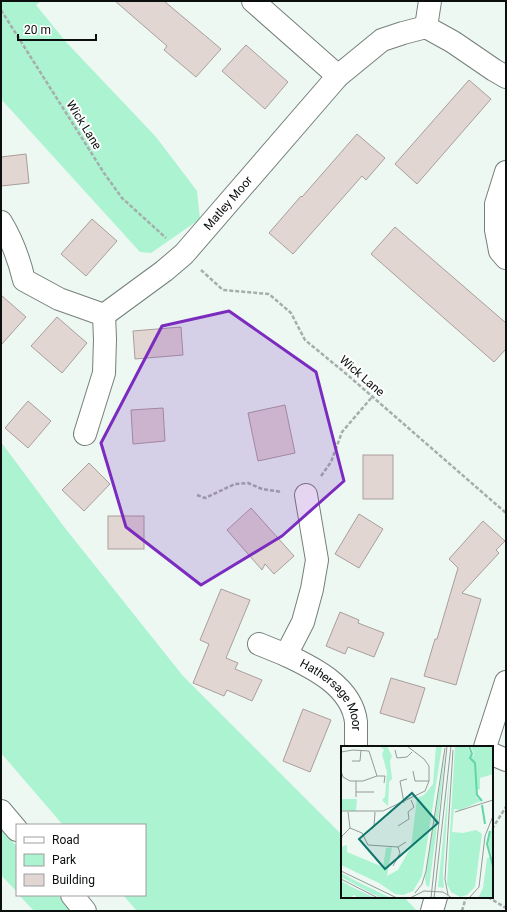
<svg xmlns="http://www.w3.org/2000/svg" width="507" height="912" font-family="Roboto,sans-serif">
	<rect width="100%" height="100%" fill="#edf8f3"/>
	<g fill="#abf3d1">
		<path d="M1,1H41L36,5L66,42L156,137L197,191L200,219L151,253L140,252L1,99Z"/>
		<path d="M1,442L65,528L183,676L342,835V897H404L417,911H137L123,895H145V825H63L1,753Z"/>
		<path d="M1,828L17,847V892L1,875Z"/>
		<path d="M19,895H58L71,911H34Z"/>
	</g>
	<g fill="#e2d6d3" stroke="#a99e9b">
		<path d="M115,1H164L221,49L196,77L164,50L167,46Z"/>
		<path d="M246,45L288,82L265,109L222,71Z"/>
		<path d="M469,80L491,99L417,184L395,164Z"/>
		<path d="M357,134L385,158L366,180L362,176L293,254L269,233L301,196L302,197Z"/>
		<path d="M26,154L29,183L1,186V157Z"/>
		<path d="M92,219L117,241L86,276L61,254Z"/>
		<path d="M395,227L506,323V349L494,362L371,254Z"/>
		<path d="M1,295L26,317L1,345Z"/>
		<path d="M57,317L87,343L62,373L31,346Z"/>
		<path d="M181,327L183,355L135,359L133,331Z"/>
		<path d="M28,401L51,421L28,448L5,428Z"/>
		<path d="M285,405L295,453L258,461L248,413Z"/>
		<path d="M163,408L165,441L133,444L131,410Z"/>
		<rect x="363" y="455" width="30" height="44"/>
		<path d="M89,463L110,484L84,511L62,490Z"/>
		<path d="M251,508L294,556L274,574L265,564L262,570L227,530Z"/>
		<path d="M359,514L383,529L359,568L335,554Z"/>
		<rect x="108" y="516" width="36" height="33"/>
		<path d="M483,521L505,541L496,550L499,553L462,593L481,599L456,685L424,676L435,639H437L458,568L449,559Z"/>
		<path d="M221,589L250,600L226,658L238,663L235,669L262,680L252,701L227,690L224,696L193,683L209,644L200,640Z"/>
		<path d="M340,612L359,620L358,623L384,633L374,657L348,647L345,654L326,646Z"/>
		<path d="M391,678L425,688L414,723L380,713Z"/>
		<path d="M303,709L331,720L310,772L283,761Z"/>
	</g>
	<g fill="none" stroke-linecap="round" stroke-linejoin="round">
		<defs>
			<g id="street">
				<path d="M253,1L338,76"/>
				<path d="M426,27L430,1"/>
				<path d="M506,172L496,204V230L500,251L506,258"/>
				<path d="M1,222C12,240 19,259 24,280L59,299L104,315"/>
				<path id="s1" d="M104,315L164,271L184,254L338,76L382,40L403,33L426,27L453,42L494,70L506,77"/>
				<path d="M85,434L104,373L105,339L104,315"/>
				<path id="s2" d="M306,495L317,560L312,589L303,622L286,655C314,668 352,687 356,722C356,730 356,739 356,747"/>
				<path d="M259,644L286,655"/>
				<path d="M485,747L506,682"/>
				<path d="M492,754L506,760"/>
				<path d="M432,911L436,897"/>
			</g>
			<g id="highway">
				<path d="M1,811L17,830"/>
				<path d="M72,895L85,911"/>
			</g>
		</defs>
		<use href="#street" stroke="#76807b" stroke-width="24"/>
		<use href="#highway" stroke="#76807b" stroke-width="24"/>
		<g stroke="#a5aeaa" stroke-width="2.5" stroke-dasharray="4 2" stroke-linecap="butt">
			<path d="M1,10L104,173L122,198L166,238"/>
			<path d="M201,270L223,290L269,294L291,313L305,340L344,372L506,513"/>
			<path d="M321,476L331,462L342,432L372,397"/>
			<path d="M197,495L205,498L235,484L248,483L262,489L282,492"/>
			<path d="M492,829L506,807"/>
			<path d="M488,897L506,908"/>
			<path d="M462,911L466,897"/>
		</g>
		<use href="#street" stroke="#fff" stroke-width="22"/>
		<use href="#highway" stroke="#fff" stroke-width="22"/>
	</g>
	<path fill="#7b2cbf" fill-opacity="0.2" stroke="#7b2cbf" stroke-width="3" stroke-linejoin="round" d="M229,311L316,372L344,481L282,536L201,585L126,527L101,443L162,326Z"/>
	<g text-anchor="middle" stroke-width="4" stroke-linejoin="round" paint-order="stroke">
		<g font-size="12" fill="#0b0f0d" stroke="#fff">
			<text transform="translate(84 125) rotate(58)" y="4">Wick Lane</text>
			<text dy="4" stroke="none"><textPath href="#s1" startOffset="168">Matley Moor</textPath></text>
			<text transform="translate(362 376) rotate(41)" y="4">Wick Lane</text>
			<text dy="4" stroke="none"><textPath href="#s2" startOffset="230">Hathersage Moor</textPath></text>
		</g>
	</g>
	<g transform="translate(341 746)">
		<rect width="152" height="152" fill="#edf8f3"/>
		<path d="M39,0H46L51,10L49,15L51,33L48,36L47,60L41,54L44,51L46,26L41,8L43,4ZM95,0H101L81,130L72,145L62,149L54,148L38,137L0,119V101L6,99V106L42,121L45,102L51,101L46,130L57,124L70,101L76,52L83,49L92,38ZM114,0H126L131,10L133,9L130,0H152V28L139,32V43L135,44V51L140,55L119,64L113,63L111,86L122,87L135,84L141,88L134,141L126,149L119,151L110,146L106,138ZM104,8L98,66L88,141L85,139L84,132ZM109,25L102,128L103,142L97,141ZM0,53H16L15,65L0,64ZM152,77V152H137L142,142L146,112L151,111L147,97ZM0,127L17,136L50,152H40L30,147L0,131ZM0,135L13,142L34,152H17L13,149L9,152H3L1,149L0,151Z" fill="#abf3d1"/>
		<path fill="none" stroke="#62d6a6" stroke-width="2" d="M128,0L131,8L129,12L134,17L136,49L141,55M141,59L144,78M149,85L146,98L152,120"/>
		<path fill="none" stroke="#939b97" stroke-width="1" d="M54,4L56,12L66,11L71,6M0,6L12,4L28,5L36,30L22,35H9L2,31L0,25M11,15H19L20,4M72,25L74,35H88M36,30H44L43,37M15,46H33M15,51V35M63,57L59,35L66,33M0,65H42L84,45L88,35V20L83,13L66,0M7,66L9,82L21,87L27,99L57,101L65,96M114,66L152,54M57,80L68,73L67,66L73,61L70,54M27,85L33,81L34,66M0,97L1,90L9,82M52,120L59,107L57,101M0,125L56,152M0,133L37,152M74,147L81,138L85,125L104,2M107,149L104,133L112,4M69,152L83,145L102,146L111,152M90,152L106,0M93,152L110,0M128,152L138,141L144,90L152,70"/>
		<path fill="#0f766e" fill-opacity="0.15" stroke="#0f766e" stroke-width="2" d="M71,47L97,77L44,123L18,93Z"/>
		<rect width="152" height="152" fill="none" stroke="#0b0f0d" stroke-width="2"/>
	</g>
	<rect width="507" height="912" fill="none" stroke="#0b0f0d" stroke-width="4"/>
	<rect x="16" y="824" width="130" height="72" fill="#ffffff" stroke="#9d9f9e"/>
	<rect x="24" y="837" width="20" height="6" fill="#ffffff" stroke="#9d9f9e"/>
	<text x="52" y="844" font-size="12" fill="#0b0f0d">Road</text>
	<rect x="24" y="854" width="20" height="12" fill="#abf3d1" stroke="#9d9f9e"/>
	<text x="52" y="864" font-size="12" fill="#0b0f0d">Park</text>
	<rect x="24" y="874" width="20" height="12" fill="#e2d6d3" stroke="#9d9f9e"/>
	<text x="52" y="884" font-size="12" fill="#0b0f0d">Building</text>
	<path d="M18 34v6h78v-6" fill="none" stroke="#0b0f0d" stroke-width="2"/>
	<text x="24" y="34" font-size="12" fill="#0b0f0d" stroke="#ffffff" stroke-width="3" paint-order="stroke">20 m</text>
</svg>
